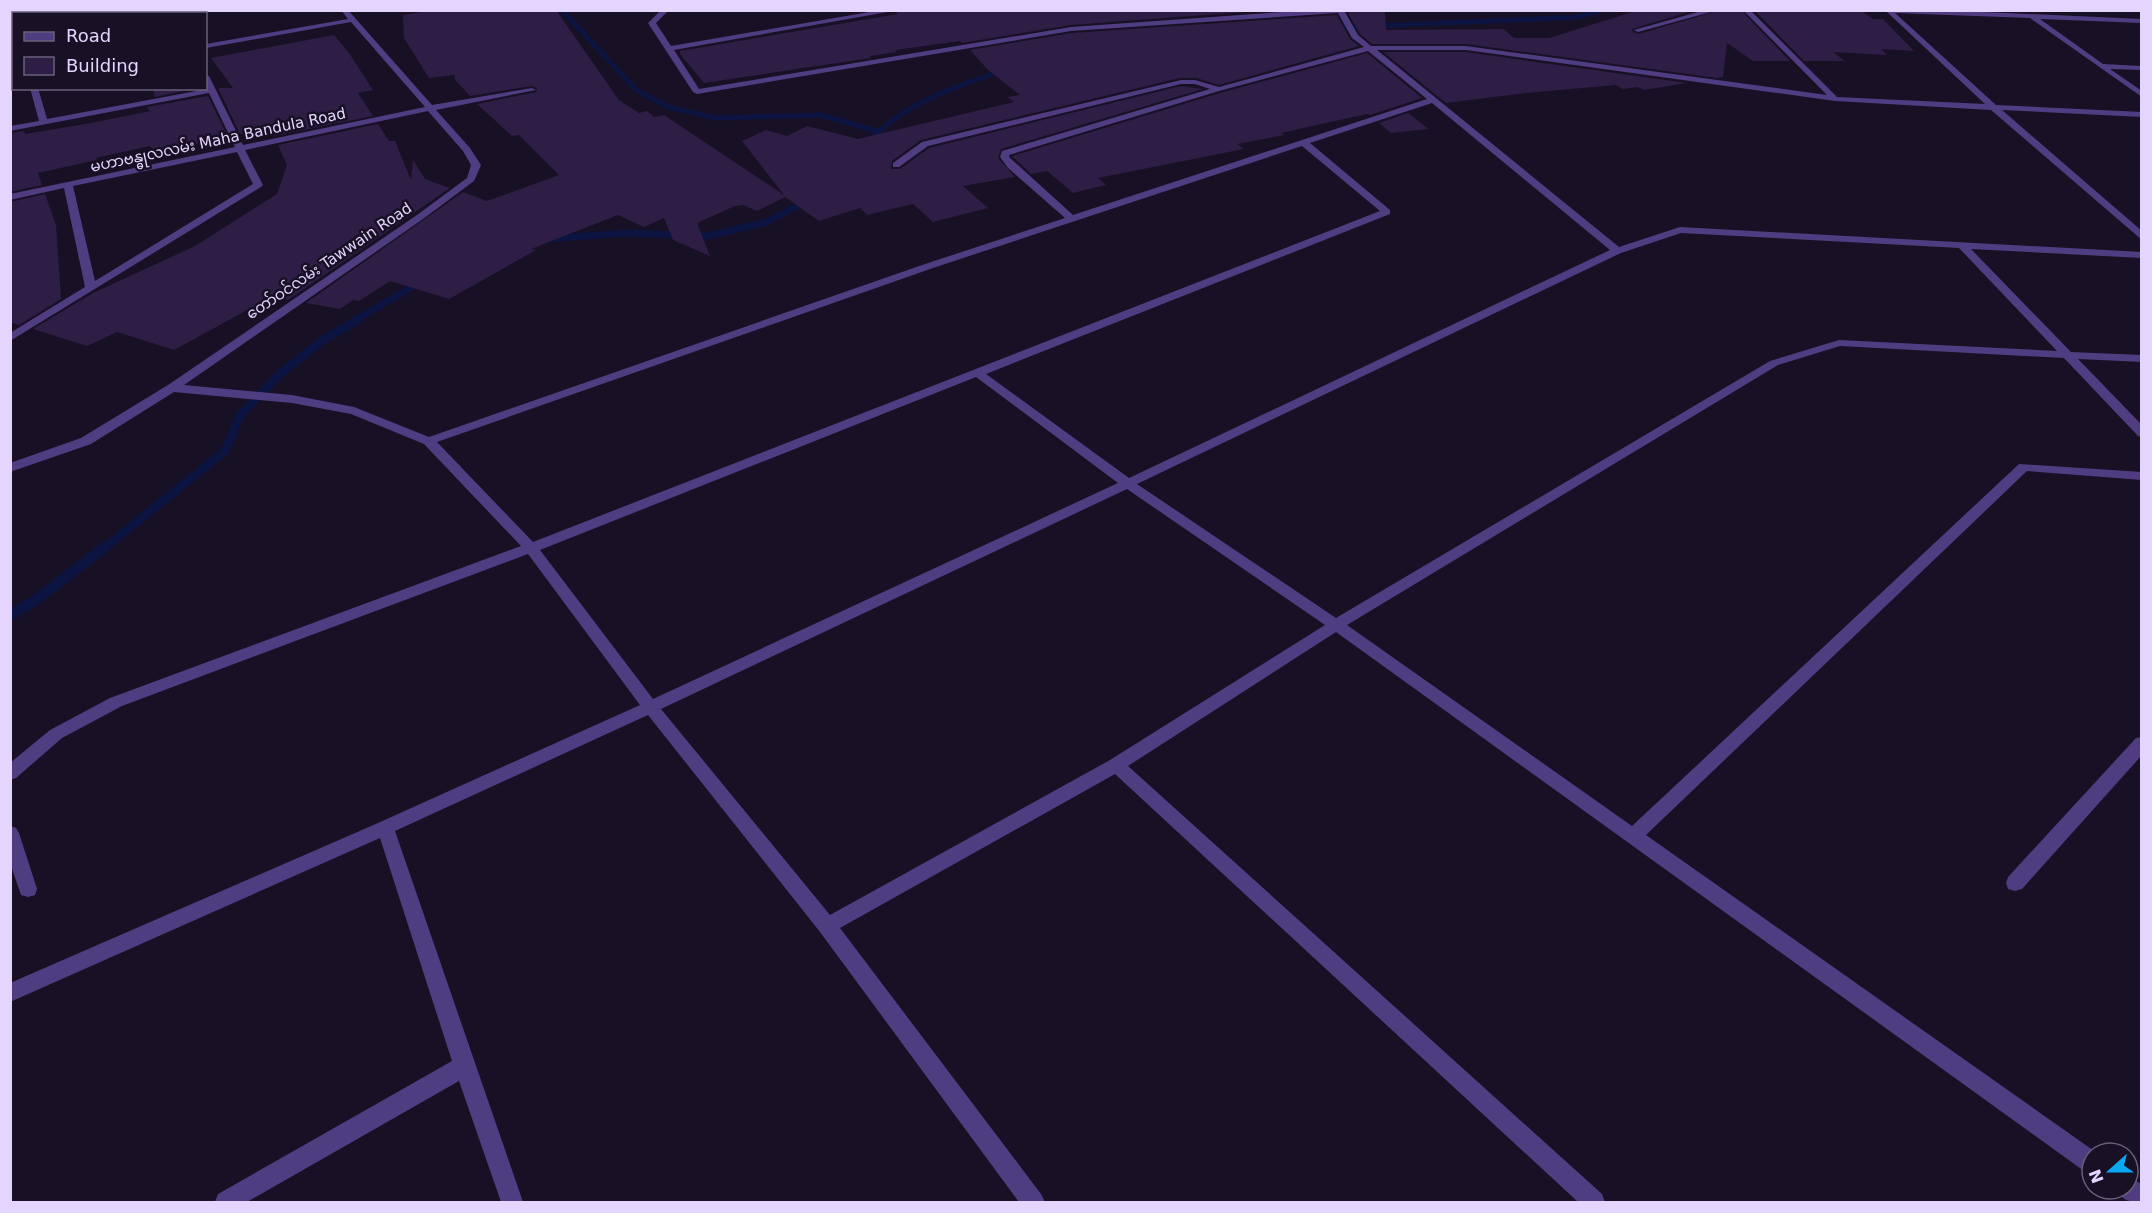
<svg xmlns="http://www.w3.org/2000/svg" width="2152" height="1213" font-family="'DejaVu Sans','Noto Sans Myanmar',sans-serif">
	<rect width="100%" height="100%" fill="#181025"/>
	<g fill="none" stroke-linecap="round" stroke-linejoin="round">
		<g stroke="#0c1441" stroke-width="5">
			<path d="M562,10L636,90L668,107L716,118L820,115L877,131"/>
			<path d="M1331,28L1578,17L1601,10"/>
			<path d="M870,141C904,102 957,87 1004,70"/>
		</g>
		<g stroke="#0c1441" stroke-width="7">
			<path d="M865,147L871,140"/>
			<path d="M547,239L625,233L708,236L767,222L809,200"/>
			<path d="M356,320L422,281"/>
		</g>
		<path stroke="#0c1441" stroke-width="9" d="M103,549L225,451L240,415L281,373L323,340L359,319"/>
		<path stroke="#0c1441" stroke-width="11" d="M10,615L33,602L105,547"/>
	</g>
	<g fill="#2e1d45">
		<path d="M436,10H556L619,100L639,113L647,111L654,117L664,115L784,195L742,141L766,130L787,136L807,126L858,139L1014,102L1007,97L1020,95L987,69L970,50L1071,33L1337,15L1350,39L1359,46L1219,85L1196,78H1180L921,140L892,161L891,169H900L929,148L1181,86L1203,89L1001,149L998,158L1015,177L963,186L988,208L933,222L913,204L867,215L860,208L819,221L785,197L757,211L743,205L735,206L697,223L710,256L673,240L664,218L644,227L618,215L531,249L536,250L449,299L390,281L359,301L353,300L340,309L306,303L463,192L487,201L559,175L519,135L512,136L477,104L536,92L537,88L532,86L470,96L455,80V75L429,78L404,38L403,15Z"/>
		<path d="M901,10H1271L1071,25L962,43L960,41L895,50L897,52L870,56L871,58L704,83L680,54V51L898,14L896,13Z"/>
		<path d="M1353,10H1385L1386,30L1504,29L1514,38H1549L1639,10H1695L1632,29L1633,32L1639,34L1720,10H1741L1790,61H1753L1727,43L1723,77L1717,78L1466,44H1372L1360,34L1348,13Z"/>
		<path d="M1754,10L1862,11L1873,19H1883L1914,51L1881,49L1887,55L1833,52L1845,61H1804Z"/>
		<path d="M334,35L349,53L373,90L358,93L373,116L274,136L271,128L240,134L218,88H233L211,58Z"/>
		<path d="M1383,52H1466L1687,83L1644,90L1638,87L1623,89L1616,85L1526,93L1446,103Z"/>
		<path d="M1367,53L1422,98L1370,115L1367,114L1281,133L1285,135L1237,144L1244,149L1098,178L1106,185L1073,193L1047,171L1031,174L1012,156L1220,93Z"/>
		<path d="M153,88H197L155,97Z"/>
		<path d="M208,96L228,137L154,153L150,146L96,158L97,160L38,173L42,185L10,192V133L24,131L25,134L91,123L150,111L147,107Z"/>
		<path d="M1408,113L1429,129L1391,133L1379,123Z"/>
		<path d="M378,124L389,141H395L411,180L413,160L425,179L450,188L288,300L271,297L174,350L117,332L87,346L33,329L93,293L195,246L277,194L287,165L278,145Z"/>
		<path d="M45,194L56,225L61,299L19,325L10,322V202Z"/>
	</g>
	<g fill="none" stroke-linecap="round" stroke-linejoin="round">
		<g fill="#4f3d81" fill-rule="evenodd">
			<path d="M10,10H16L17,14H14V18L10,16Z"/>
			<path d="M163,10H177L168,14H154Z"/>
			<path d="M341,10H348L432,105L532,88L536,90L436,110L470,148L481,165L474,181L423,219L184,385L292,395L354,407L429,437L925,264L1065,218L1008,168L1000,157L1002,151L1210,89L1195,84H1181L928,146L899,167H893V163L922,142L1181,80H1195L1219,87L1364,47L1352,38L1338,13L1071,31L697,94L693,92L648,23L661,10H669L656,23L671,46L881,10H899L674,50L699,89L1071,27L1310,10H1351L1345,12L1358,35L1371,46H1466L1827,95L1743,10H1750L1837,97L1985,104L1887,12L1874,10H1940L2142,19V23L2040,19L2103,64L2142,66V70L2110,69L2142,91V97L2030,18L1895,13L1996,105L2142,112V117L2002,110L2142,231V240L1991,110L1835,101L1466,50H1377L1619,247L1680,227L2142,252V258L1971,249L2071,352L2142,355V362L2078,359L2142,425V437L2138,436L2064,358L1840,346L1778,365L1347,625L1632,826L2019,464L2142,472V480L2027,471L1646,835L2097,1153H2092V1174L2084,1171L1336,632L1128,766L1602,1194L1605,1202H1578L1115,774L840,928L1041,1194L1045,1202H1019L820,932L648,715L395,831L523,1202H501L459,1081L247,1202H215L218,1194L452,1061L380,838L10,1002V983L378,823L640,705L528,554L122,706L62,738L16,778L10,780V763L50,730L110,698L521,546L424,444L351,414L292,403L174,392L91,444L10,472V463L81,438L168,385L417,215L467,178L471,165L463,151L428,111L245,150L263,185L261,187L10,341V333L85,287L64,188L10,200V194L235,147L209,93L10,131V126L39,121L30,88H38L47,119L207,89L206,76H209L243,145L425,107L351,22L206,48V44L348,19ZM1368,51L1427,99L1073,215L1009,157V155L1219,91ZM1432,103L1610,250L1129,478L986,374L1390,214V210L1310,143ZM1302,146L1380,211L533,542L437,442L933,268ZM237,152L253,184L95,281L73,186ZM1681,233L1959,248L2057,351L1839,340L1770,361L1336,618L1137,484L1621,253ZM976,377L1118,483L653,699L540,550ZM1127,489L1325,625L1110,760L830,915L661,709Z"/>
			<path d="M1705,10H1718L1638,32L1634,30Z"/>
			<rect x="10" y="36" width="4" height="4"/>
			<path d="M2142,737V755L2022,889L2015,891L2008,889L2006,883L2008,877L2136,738Z"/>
			<path d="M10,826L16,828L19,833L37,889L35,895L28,897L21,895L10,863Z"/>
			<path d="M2128,1177L2142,1184V1202C2129,1202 2122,1201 2117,1189H2128Z"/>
		</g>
	</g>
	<g text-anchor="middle" stroke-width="5" stroke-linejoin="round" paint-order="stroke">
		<g font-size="15" fill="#e3d5fd" stroke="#181025">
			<text transform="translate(218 140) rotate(-12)" y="5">မဟာဗန္ဓုလလမ်း Maha Bandula Road</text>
			<text transform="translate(329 261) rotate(-34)" y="5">တော်ဝင်လမ်း Tawwain Road</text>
		</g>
	</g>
	<rect width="2152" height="1213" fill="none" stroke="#e3d5fd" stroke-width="24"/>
	<rect x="12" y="12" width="195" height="78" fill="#181025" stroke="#695f7b" stroke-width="1.5"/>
	<rect x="24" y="32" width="30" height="9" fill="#4f3d81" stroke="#695f7b" stroke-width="1.5"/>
	<text x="66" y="42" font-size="18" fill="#e3d5fd">Road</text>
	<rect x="24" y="57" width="30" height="18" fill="#2e1d45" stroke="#695f7b" stroke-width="1.5"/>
	<text x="66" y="72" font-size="18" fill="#e3d5fd">Building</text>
	<g transform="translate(2110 1171) rotate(249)"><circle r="28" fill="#181025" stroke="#695f7b" stroke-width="1.5"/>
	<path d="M0-4.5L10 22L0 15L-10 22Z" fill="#0ba9f4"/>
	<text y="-9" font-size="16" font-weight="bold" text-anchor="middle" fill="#e3d5fd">N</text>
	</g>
</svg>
